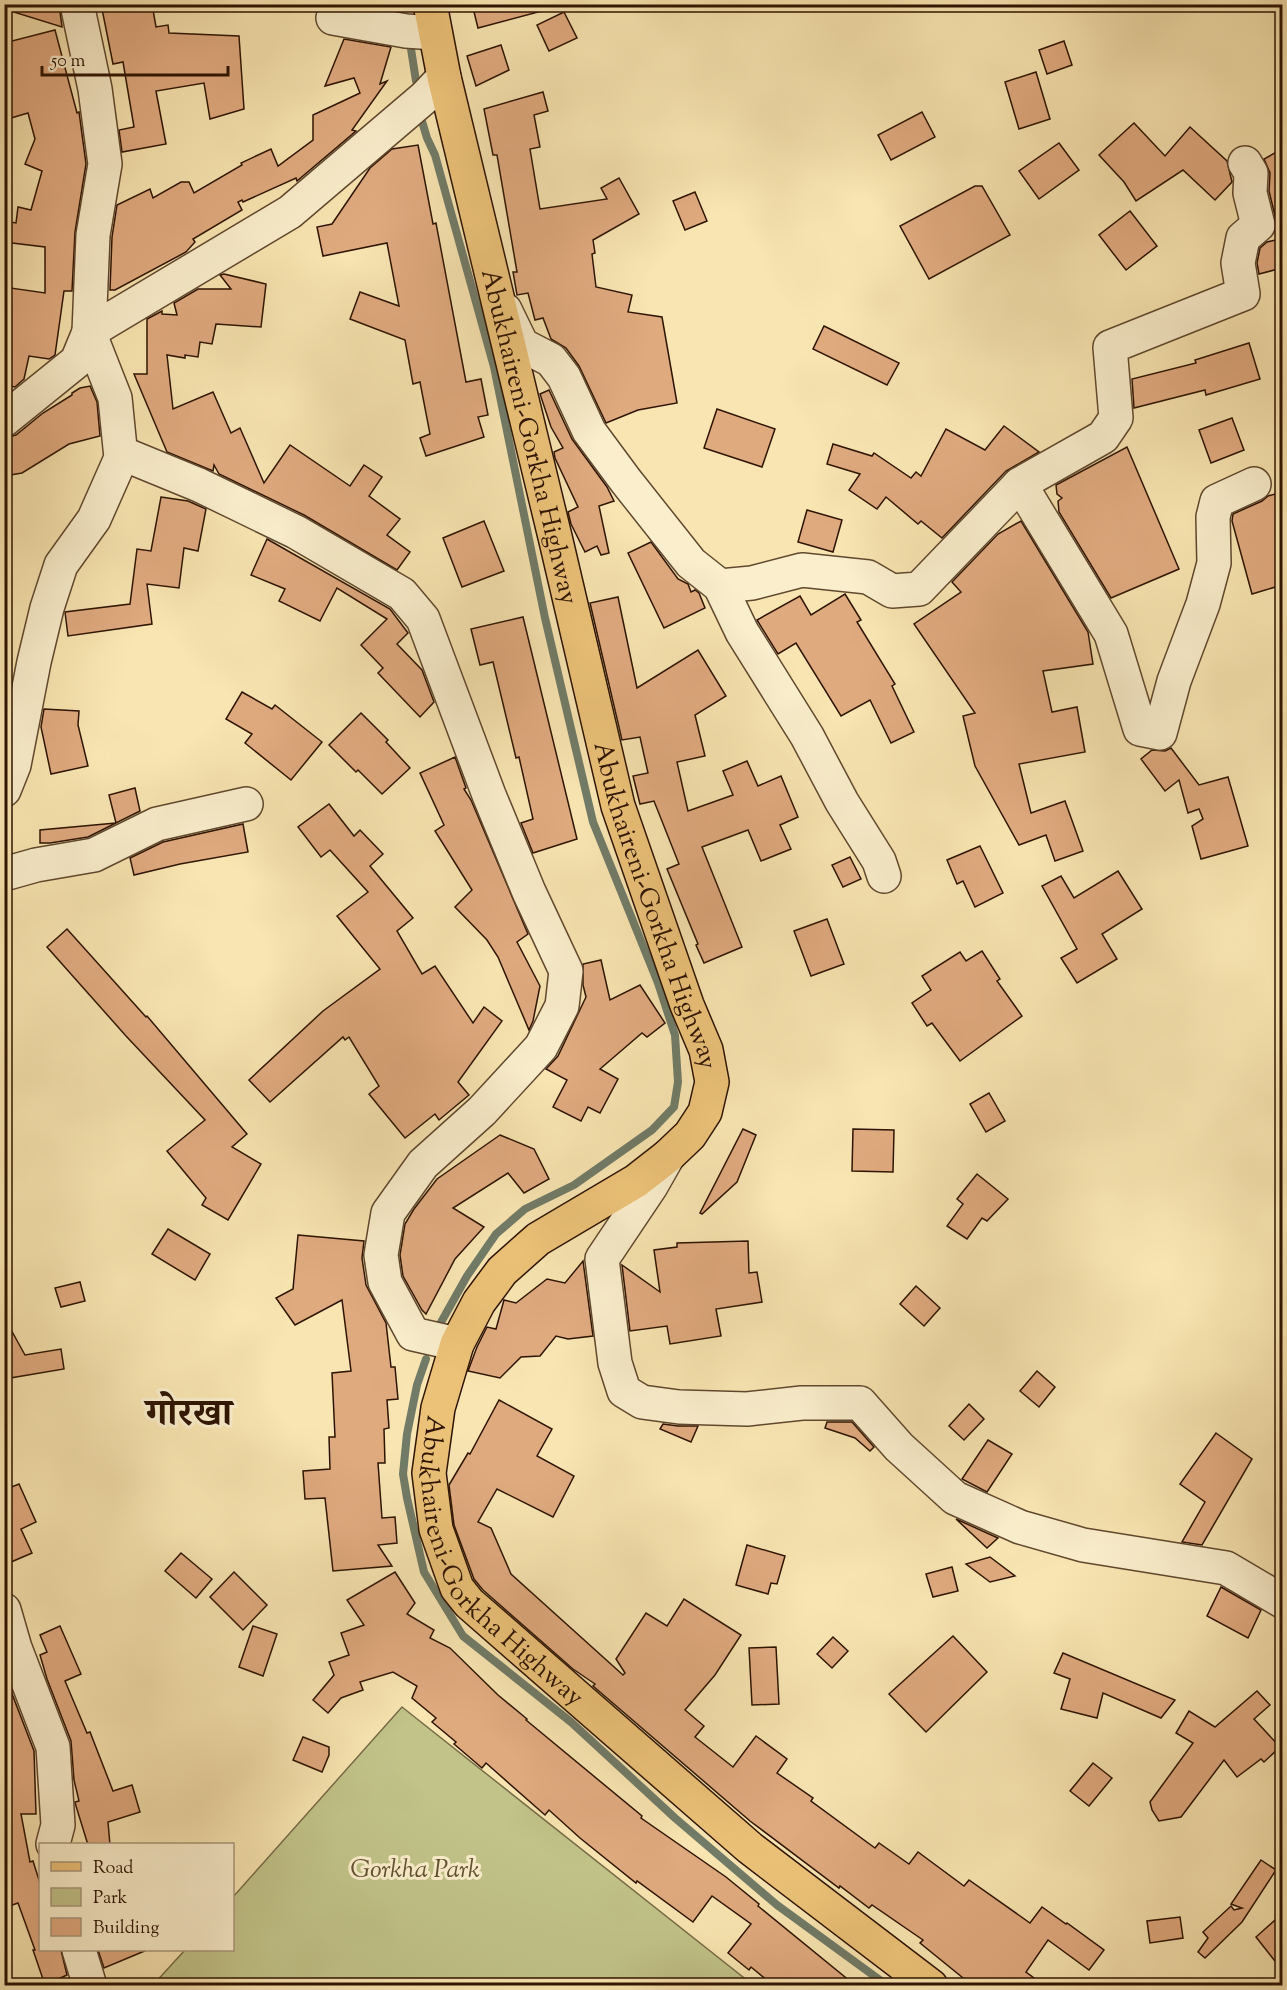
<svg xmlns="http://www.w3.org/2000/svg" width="1287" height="1990" font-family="'Sorts Mill Goudy','Noto Serif Devanagari',serif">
	<rect width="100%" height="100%" fill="#f8e5b1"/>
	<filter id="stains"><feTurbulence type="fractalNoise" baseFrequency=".00333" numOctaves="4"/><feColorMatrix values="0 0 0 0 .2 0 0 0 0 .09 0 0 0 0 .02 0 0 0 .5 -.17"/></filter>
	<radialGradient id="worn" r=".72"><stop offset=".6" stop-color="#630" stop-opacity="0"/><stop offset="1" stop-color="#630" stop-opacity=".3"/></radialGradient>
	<path fill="#c1c389" stroke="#786c46" stroke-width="1.5" d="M402,1707L753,1985H153L185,1950H232L233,1897Z"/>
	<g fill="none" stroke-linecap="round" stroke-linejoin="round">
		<g stroke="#717b67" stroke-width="8">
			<path d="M411,49L416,81"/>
			<path d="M421,118L427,138L435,155L494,367L545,618L593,822L658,983L675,1035L678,1082L674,1107L652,1130L574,1185L525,1209L496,1234L467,1276L435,1333"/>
			<path d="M426,1359L417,1385L407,1434L403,1474L407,1498L424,1572L463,1636L571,1722L675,1818L777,1905L888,1986"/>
		</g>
	</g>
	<g fill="#e0aa7f" stroke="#2e1402" stroke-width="1.5">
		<path d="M5,4H59L62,27L4,9Z"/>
		<path d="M101,4H152L156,27L168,25L169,33L239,36L244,109L210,119L204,83L156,91L166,144L122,152L119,130L134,127L123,62L113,64Z"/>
		<path d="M472,4H541L542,11L478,28Z"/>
		<path d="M564,12L577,38L549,51L537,25Z"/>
		<path d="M55,30L77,113L79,112L86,164L75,232L72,291H64L55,355L49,359L29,356L24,379L15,387L4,385V287L45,293V247L4,242V221L16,223L18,207L31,210L42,171L25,164L35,139L28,113L11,118L4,94V43Z"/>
		<path d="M344,39L391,47L380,84L387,81L352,130L356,131L297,181L296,178L243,202L242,200L238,202L242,210L193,239L195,242L186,252L115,290H110L112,237L117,205L150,189L153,198L181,182H189L194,193L242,165L241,163L271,149L278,166L313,140V115L360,93L354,78L325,86Z"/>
		<path d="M1064,41L1072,65L1047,74L1039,50Z"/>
		<path d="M501,45L509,70L476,86L467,56Z"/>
		<path d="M1036,72L1050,119L1019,129L1005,82Z"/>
		<path d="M543,92L548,111L534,115L540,147L530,149L540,209L607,199L601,188L619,178L639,214L593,240L595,253L592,254L596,287L632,295L628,312L662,317L677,403L638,410L606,423L579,366L566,348L551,339L543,318L535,320L528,293L517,295L513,272H517L497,155H493L484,109Z"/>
		<path d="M922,112L935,137L891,160L878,135Z"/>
		<path d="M1134,123L1165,156L1190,127L1227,161L1232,182L1215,200L1183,170L1136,201L1124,182L1099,155Z"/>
		<path d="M1059,143L1079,170L1039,199L1019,171Z"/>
		<path d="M418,145L433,224L436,223L466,382L481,379L488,415L478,417L484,437L426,456L420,438L430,434L420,382L413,384L405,340L350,319L360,292L399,306L387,243L323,256L317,227L332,224L370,168L392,149Z"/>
		<path d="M1282,149V241L1276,230V220L1269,191L1270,173L1264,159Z"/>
		<path d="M975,186H982L1010,235L929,279L900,226Z"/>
		<path d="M695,192L707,221L685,230L673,201Z"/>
		<path d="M1130,211L1157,246L1126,270L1099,235Z"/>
		<path d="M1276,240L1282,268L1259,274L1257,263L1260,248L1267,242Z"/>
		<path d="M224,274L266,284L261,327L216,324L212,344L200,342L198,357L185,355V358L167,355L173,409L213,392L231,433L240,428L264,483L290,445L350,486L364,465L382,477L369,496L400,519L387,535L410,552L397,570L304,515L219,474L214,465L213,471L167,452L134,374H147V319L162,311V314L177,315L174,303L198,289H231L220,275Z"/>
		<path d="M824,326L899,363L887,385L813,349Z"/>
		<path d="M1249,343L1260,379L1206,395L1205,390L1134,408L1132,379L1196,363L1195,360Z"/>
		<path d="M90,386L97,402L100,436L69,444L22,473L4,476V438L16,435L43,413L72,395V393L80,388Z"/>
		<path d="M549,390L572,439L607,487L614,501L599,506L609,553L601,555L597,546L585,552L571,524L568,512L578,507L555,458L554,452L563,448L551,427L540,394Z"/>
		<path d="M717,409L775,429L762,467L704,448Z"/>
		<path d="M1232,418L1244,450L1211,463L1199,430Z"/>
		<path d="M1004,426L1039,452L1006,471L942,538L921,521L918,524L886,497L877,509L849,490L860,474L827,464L833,444L872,456L874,453L911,478L916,472L921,476L946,429L985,450Z"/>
		<path d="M1127,447L1179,569L1111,598L1059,512L1058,501L1062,498L1057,494L1056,485Z"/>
		<path d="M1282,492V585L1252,594L1232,521L1233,514L1262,501L1268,496Z"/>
		<path d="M161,497L188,501L206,509L198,551L184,548L179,588L147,584L152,624L68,636L65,612L130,604L137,549L151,551Z"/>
		<path d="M807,510L842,520L833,552L798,542Z"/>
		<path d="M484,521L504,571L462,587L443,538Z"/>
		<path d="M1021,521L1088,632L1093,664L1043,671L1052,712L1077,707L1085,752L1019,764L1031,813L1065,801L1083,851L1055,861L1046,835L1019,845L975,766L963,716L975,713L914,624L961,592L952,582L998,534Z"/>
		<path d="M267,539L390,609L408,633L397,644L422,670L434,702L420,717L378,673L383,668L361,645L387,619L337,588L320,621L279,601L285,589L251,575Z"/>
		<path d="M651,542L678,579L688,584L691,592L695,590L699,593L705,608L664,628L628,553Z"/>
		<path d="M845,594L861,620L857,622L895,684L892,686L914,732L891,743L870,700L841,716L796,643L778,654L757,620L800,596L811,615Z"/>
		<path d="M618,597L637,688L698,650L726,696L695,715L705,756L677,762L688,811L733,795L723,771L747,761L758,786L781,776L798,817L780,825L791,849L761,861L748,830L702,847L742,947L704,963L696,945L698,944L667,869L679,864L654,801L640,804L633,776L648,773L640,737L622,740L590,603Z"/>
		<path d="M523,617L577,839L533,853L521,823L533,819L519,757L516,758L493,662L480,665L471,629Z"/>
		<path d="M242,692L272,709L275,705L322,742L291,780L245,743L252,734L226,719Z"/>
		<path d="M44,709L79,711L78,725L88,766L51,774L41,727Z"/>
		<path d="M361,713L388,740L386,742L410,768L382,794L358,770L356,772L329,745Z"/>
		<path d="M1171,748L1199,785L1228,777L1248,846L1201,859L1192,826L1203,819L1199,809L1188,813L1179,780L1165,791L1141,759L1152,750L1165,751Z"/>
		<path d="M455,757L466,788L464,789L471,800L528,934L517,942L540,986L533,1021L529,1030L498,957L487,940L455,907L472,890L435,831L444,825L420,773Z"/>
		<path d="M135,788L140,811L116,823L109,795Z"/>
		<path d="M329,804L354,836L360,830L383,854L370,866L413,918L397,931L422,974L435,966L473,1023L484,1007L502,1021L458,1082L469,1095L439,1120L435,1114L405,1138L369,1094L379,1086L349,1037L345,1040L343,1037L270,1102L249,1080L323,1011L380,969L337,916L368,892L330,850L321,857L298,827Z"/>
		<path d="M116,823L88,837L50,843H40V830Z"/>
		<path d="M243,824L248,852L180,864L134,875L130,858L163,842Z"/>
		<path d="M980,846L1003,893L975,907L963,881L957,884L947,860Z"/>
		<path d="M850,857L861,879L843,887L832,865Z"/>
		<path d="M1118,871L1142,909L1102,934L1117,959L1077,983L1061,958L1077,949L1042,886L1061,876L1074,898Z"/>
		<path d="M827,919L844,964L811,976L794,931Z"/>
		<path d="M67,929L146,1017L147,1016L247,1134L232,1147L261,1164L228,1220L202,1205L206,1198L167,1151L205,1120L126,1036L47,947Z"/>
		<path d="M982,951L1000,979L997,981L1022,1016L960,1061L932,1023L927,1026L912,1003L931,990L922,976L960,952L966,961Z"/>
		<path d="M601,960L610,1000L640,985L665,1023L647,1037L642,1033L600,1069L618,1079L600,1113L588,1107L581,1121L553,1107L567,1080L546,1069L558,1056L586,997L583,985V964Z"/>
		<path d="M989,1093L1005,1121L986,1132L970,1104Z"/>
		<path d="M743,1129L756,1135L737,1182L702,1214L700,1213Z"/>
		<path d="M853,1129L894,1130L893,1172L852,1171Z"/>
		<path d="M500,1135L534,1149L549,1179L524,1193L508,1173L453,1208L484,1227L455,1259L426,1314L422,1310L403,1276L400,1255L405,1224L414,1209L437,1179Z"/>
		<path d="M977,1174L1008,1199L987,1221L982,1218L967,1239L947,1226L963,1204L957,1199Z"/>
		<path d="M168,1229L210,1254L195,1280L152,1254Z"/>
		<path d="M298,1235L364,1241L362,1258L366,1285L386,1323L391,1367H395L398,1399L387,1400L389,1428L384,1429L385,1463H378L382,1518L395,1517L397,1543L378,1545L392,1566L333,1571L325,1498L305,1499L303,1471L330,1469L329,1437H335L332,1373L351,1371L342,1300L295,1325L276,1298L293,1289Z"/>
		<path d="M748,1241L749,1273L757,1272L762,1302L716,1309L721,1336L670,1344L667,1326L630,1331L622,1265L660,1292L654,1250L677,1247V1243Z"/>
		<path d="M583,1261L593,1336L568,1339L556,1336L540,1356L521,1357L500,1378L468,1371L477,1347L487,1327L496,1329L504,1300L516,1303L547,1279L565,1283Z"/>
		<path d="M80,1282L85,1301L61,1307L55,1288Z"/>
		<path d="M916,1286L940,1308L924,1326L900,1304Z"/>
		<path d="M4,1317L25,1355L61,1349L64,1369L4,1379Z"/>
		<path d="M1037,1371L1055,1387L1039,1407L1020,1391Z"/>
		<path d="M499,1400L552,1429L537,1456L574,1476L553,1517L497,1489L478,1522L491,1528L511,1574L623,1675L625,1673L616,1659L646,1613L667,1626L684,1599L741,1635L715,1675L685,1710L704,1726L695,1737L733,1767L756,1736L787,1759L777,1773L813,1798L811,1801L875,1848L879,1843L909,1864L918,1852L964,1886L969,1880L1030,1923L1042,1907L1066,1924L1067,1923L1104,1950L1089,1970L1048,1940L1026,1972L1045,1986H973L920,1943L923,1940L872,1905L869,1908L840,1886L839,1888L750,1821L593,1686L595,1684L573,1669L483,1590L474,1579L454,1525L449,1485L468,1453L470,1454Z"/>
		<path d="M969,1404L984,1419L964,1440L949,1426Z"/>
		<path d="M827,1422H852L874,1447L870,1451L855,1438L825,1428Z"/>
		<path d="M663,1424L678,1426H698L691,1442L660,1429Z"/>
		<path d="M1216,1433L1252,1459L1202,1545L1182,1542L1205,1502L1180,1484Z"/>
		<path d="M988,1440L1012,1454L987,1492L962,1479Z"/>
		<path d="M19,1484L36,1522L21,1529L32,1553L4,1565V1490Z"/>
		<path d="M956,1519L998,1538L987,1548Z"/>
		<path d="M747,1545L785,1556L777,1584L771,1583L768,1594L736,1585Z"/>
		<path d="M181,1553L212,1579L196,1598L165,1571Z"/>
		<path d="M990,1557L1015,1576L990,1582L966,1564Z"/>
		<path d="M952,1567L958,1591L933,1597L926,1574Z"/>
		<path d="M234,1572L267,1605L243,1630L210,1597Z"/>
		<path d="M395,1572L415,1603L407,1614L434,1630L430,1638L450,1648L498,1695L527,1719L526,1720L642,1816L641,1818L726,1877L759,1904L758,1906L856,1986H774L751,1967L749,1970L728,1953L751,1924L712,1896L693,1922L637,1881L636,1883L580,1838L549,1810L545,1815L486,1763L482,1768L454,1744L456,1742L432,1722L436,1718L412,1698L417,1686L393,1672L360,1682L363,1690L341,1698L328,1713L313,1700L334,1675L329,1662L349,1655L341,1633L364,1625L347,1600Z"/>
		<path d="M1221,1587L1261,1610L1248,1638L1207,1616Z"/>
		<path d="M60,1626L81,1674L65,1681L87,1733L90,1732L113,1791L132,1785L140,1812L108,1822L110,1845H88L76,1806L75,1802L79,1801L74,1780L71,1741L47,1679L40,1655L47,1652L40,1635Z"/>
		<path d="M253,1626L277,1634L263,1676L239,1667Z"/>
		<path d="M953,1636L987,1672L926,1732L889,1694Z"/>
		<path d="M833,1637L848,1651L832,1668L817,1654Z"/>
		<path d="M776,1647L779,1704L752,1705L749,1648Z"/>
		<path d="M1063,1653L1175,1700L1161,1718L1103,1693L1097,1718L1061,1709L1070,1679L1054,1673Z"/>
		<path d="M4,1673L34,1751L36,1814H21L30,1862L33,1861L40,1883V1950H61L67,1975L45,1985L33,1950H35L18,1903L4,1908Z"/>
		<path d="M1257,1691L1270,1705L1254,1719L1280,1747L1264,1762L1261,1759L1237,1777L1224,1760L1181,1817L1159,1821L1152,1810L1150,1802L1193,1743L1176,1733L1189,1711L1215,1727Z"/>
		<path d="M303,1737L329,1747V1755L322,1772L293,1760Z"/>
		<path d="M1093,1763L1112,1778L1089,1806L1070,1791Z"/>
		<path d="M1261,1860L1276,1870L1242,1922L1205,1958L1198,1952L1208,1938L1203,1932L1231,1906L1234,1910L1242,1908L1231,1904Z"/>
		<path d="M1282,1914V1970L1256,1937Z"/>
		<path d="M1180,1917L1183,1938L1150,1943L1147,1921Z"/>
		<path d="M98,1950H147L104,1968Z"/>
	</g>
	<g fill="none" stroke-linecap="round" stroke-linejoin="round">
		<defs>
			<g id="minor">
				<path d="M333,18L406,31L435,33"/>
				<path d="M505,310L522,345L551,360L564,377L589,431L626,481L691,563L720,586L752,583L802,570L868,577L892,591L919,589L1020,484L1103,437L1116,418L1110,347L1243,294L1238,263L1243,238L1258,225L1250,193L1251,173L1245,163"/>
				<path d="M4,420L77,361L89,332L290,212L425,97L444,77"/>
				<path d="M121,453L199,485L296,532L402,594L423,619L489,795L529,892L566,971L562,1006L541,1047L482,1111L423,1164L388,1213L381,1255L385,1282L413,1334L457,1344"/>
				<path d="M1020,484L1111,634L1140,729L1160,733L1174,681L1203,604L1214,563L1213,517L1217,501L1254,484"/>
				<path d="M720,586L742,632L807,736L842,802L879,861L884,876"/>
				<path d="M4,790L14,765L34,662L47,608L61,565L94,519L121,458L115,398L89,332L93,235L105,164L95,89L77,4"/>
				<path d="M4,874L36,865L94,855L157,824L246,804"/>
				<path d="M668,1156L651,1186L602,1259L615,1363L624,1391L642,1402L679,1407L747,1409L802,1403H860L899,1447L955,1498L1020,1527L1083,1545L1226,1568L1282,1601"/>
				<path d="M4,1610L15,1648L53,1747L58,1825L53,1844"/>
				<path d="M79,1950L90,1986"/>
			</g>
			<g id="major">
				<path id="s1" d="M430,4L444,77L556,541L618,806L687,1005L706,1050L712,1082L705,1112L690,1135L668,1156L636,1181L538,1239L502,1271L479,1302L457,1344L438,1408L429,1473L436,1529L457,1588L469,1603L750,1848L931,1986"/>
			</g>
		</defs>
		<use href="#minor" stroke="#60482e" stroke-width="36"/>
		<use href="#major" stroke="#2e1402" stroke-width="36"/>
		<use href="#minor" stroke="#faeecc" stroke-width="33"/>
		<use href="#major" stroke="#ecc278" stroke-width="33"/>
	</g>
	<g text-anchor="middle" stroke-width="6" stroke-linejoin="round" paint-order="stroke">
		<g font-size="26" fill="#2e1402" stroke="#faeecc">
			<text dy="9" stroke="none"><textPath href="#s1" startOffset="444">Abukhaireni-Gorkha Highway</textPath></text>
			<text dy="9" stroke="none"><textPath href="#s1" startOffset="930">Abukhaireni-Gorkha Highway</textPath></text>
			<text dy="9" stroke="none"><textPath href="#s1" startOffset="1740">Abukhaireni-Gorkha Highway</textPath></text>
		</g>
		<g font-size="26" font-style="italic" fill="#615131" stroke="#faeecc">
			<text x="415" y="1877">Gorkha Park</text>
		</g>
		<g font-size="38" font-weight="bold" fill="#2e1402" stroke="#faeecc">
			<text x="189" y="1425">गोरखा</text>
		</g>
	</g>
	<rect width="1287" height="1990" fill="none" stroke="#f8e5b1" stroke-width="24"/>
	<rect x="6" y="6" width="1275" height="1978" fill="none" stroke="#2e1402" stroke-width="3"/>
	<rect x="12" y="12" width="1263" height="1966" fill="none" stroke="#2e1402" stroke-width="1.5"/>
	<rect x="39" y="1843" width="195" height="108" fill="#faeecc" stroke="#a8977b" stroke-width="1.5"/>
	<rect x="51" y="1862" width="30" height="9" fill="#ecc278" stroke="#a8977b" stroke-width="1.5"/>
	<text x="93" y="1873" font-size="18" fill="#2e1402">Road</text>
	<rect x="51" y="1888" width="30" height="18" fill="#c1c389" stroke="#a8977b" stroke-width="1.5"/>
	<text x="93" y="1903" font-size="18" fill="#2e1402">Park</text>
	<rect x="51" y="1918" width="30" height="18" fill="#e0aa7f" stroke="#a8977b" stroke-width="1.5"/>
	<text x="93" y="1933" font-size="18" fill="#2e1402">Building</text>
	<path d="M42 66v9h186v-9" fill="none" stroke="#2e1402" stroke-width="3"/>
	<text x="51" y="66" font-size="18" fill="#2e1402" stroke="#faeecc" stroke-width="4.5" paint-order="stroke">50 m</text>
	<rect width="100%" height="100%" filter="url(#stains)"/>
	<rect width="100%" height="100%" fill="url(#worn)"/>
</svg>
